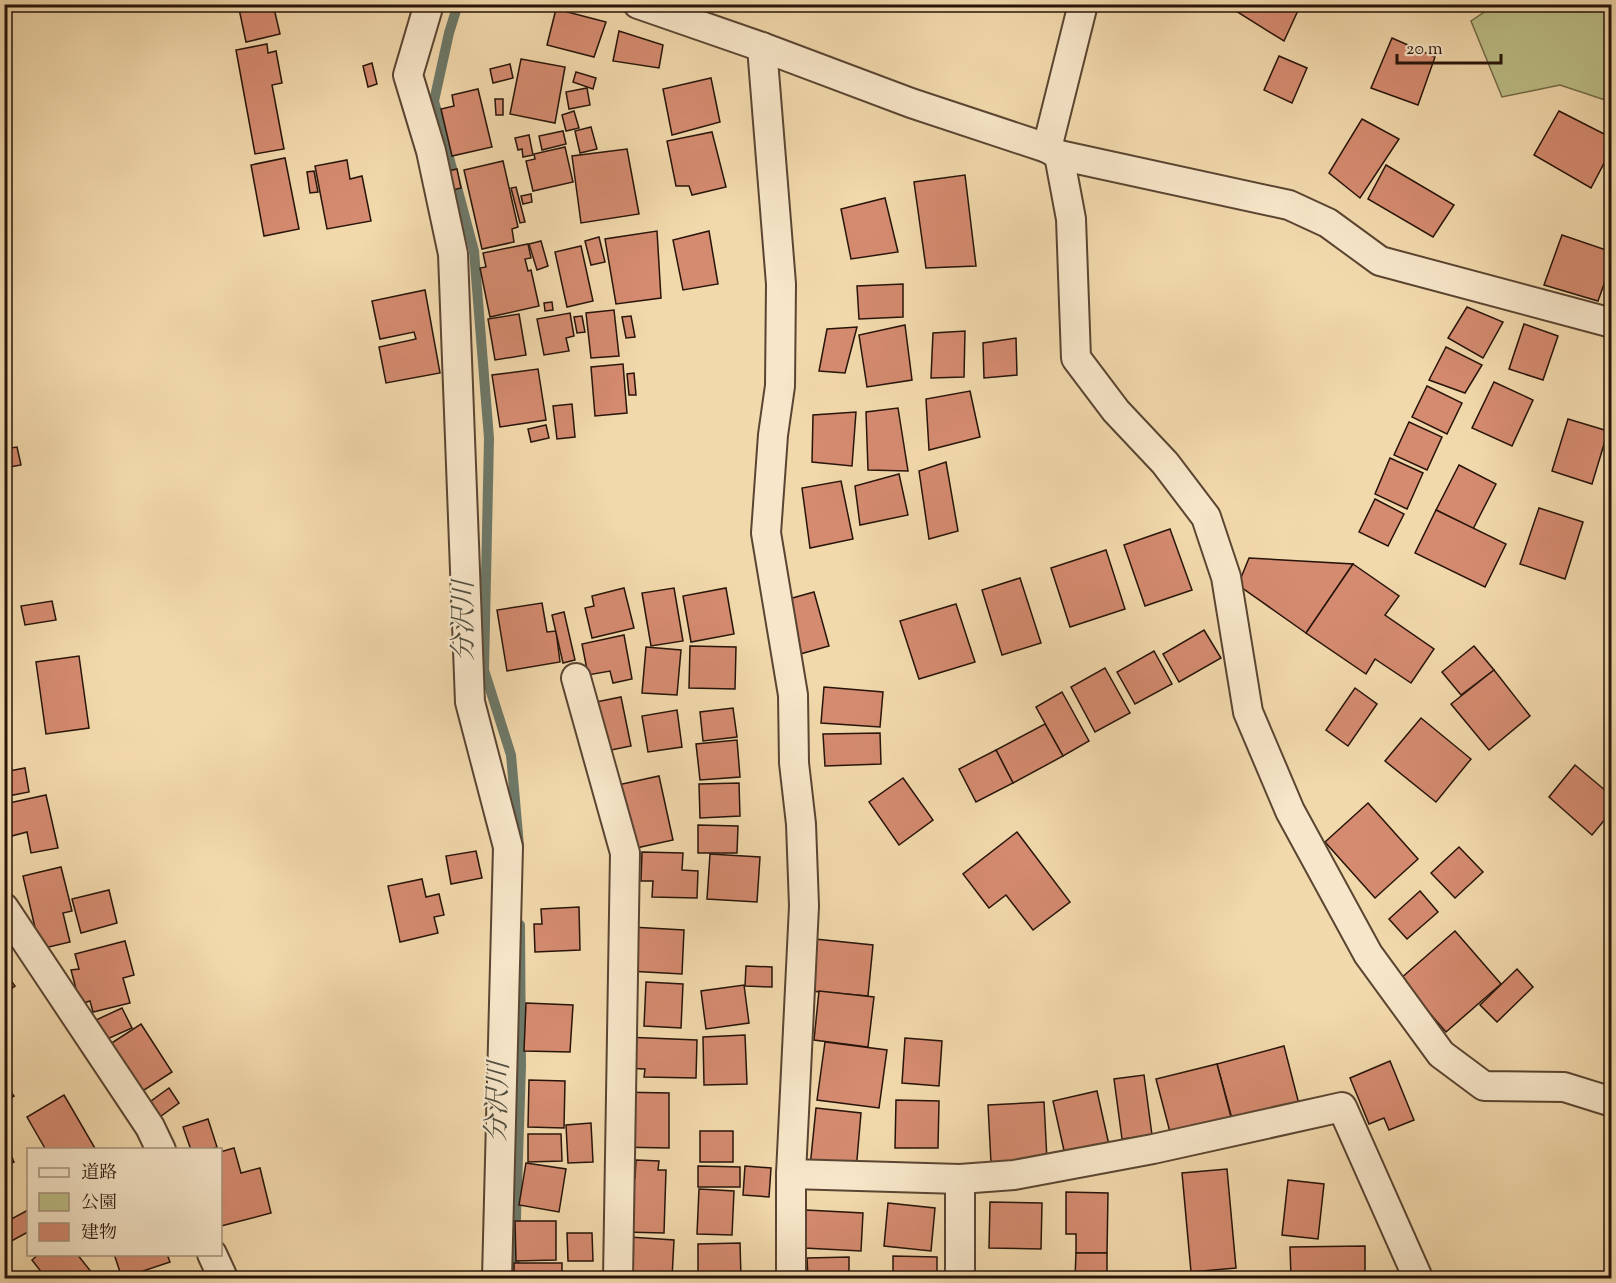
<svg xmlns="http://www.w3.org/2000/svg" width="1616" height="1283" font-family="'Sorts Mill Goudy','Noto Serif JP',serif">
	<rect width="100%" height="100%" fill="#f2d9ac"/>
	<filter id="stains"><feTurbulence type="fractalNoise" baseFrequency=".00333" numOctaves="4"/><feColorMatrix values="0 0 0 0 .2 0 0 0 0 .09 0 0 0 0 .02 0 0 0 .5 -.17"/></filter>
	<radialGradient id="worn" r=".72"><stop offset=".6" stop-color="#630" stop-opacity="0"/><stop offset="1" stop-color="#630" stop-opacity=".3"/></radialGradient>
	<path fill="#bdbf88" stroke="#726a48" stroke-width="1.5" d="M1495,5H1611V102L1560,85L1502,97L1471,21Z"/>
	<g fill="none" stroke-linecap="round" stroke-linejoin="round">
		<g stroke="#6d7868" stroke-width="10">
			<path d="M458,4L449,33L434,101L474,251L489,438L484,670L511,755L519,846"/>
			<path d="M514,1278L521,1066L520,925"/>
		</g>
	</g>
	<g fill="#d58b70" stroke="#271409" stroke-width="1.5">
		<path d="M238,4H273L280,34L246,42Z"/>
		<path d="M1232,4H1301L1284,41L1231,8Z"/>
		<path d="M556,9L606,22L594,57L547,45Z"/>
		<path d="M619,31L663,45L659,68L613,61Z"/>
		<path d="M1392,38L1435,57L1418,105L1371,88Z"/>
		<path d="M267,44L268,53L276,51L282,83L272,85L284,149L255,154L236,50Z"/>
		<path d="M1279,56L1307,68L1292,103L1264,90Z"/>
		<path d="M521,59L565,67L555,123L510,114Z"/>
		<path d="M372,63L377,84L368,87L363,66Z"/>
		<path d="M510,64L513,78L493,83L490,69Z"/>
		<path d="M576,72L596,78L593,89L573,82Z"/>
		<path d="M711,78L720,122L672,135L663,89Z"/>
		<path d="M587,88L590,105L569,109L566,92Z"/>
		<path d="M478,89L492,147L452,156L441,109L454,106L452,95Z"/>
		<path d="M495,99H503V115H496Z"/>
		<path d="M574,111L579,128L566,131L562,115Z"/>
		<path d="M1559,111L1612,138V148L1591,188L1534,155Z"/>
		<path d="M1362,119L1399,139L1360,198L1329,173Z"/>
		<path d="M591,127L597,149L580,153L575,131Z"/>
		<path d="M563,131L566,144L542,150L539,136Z"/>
		<path d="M712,132L726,187L692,195L689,186H676L667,141Z"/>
		<path d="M529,135L533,155L523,157L522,149L518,150L515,138Z"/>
		<path d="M565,147L573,182L533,191L526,161L535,159L534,154Z"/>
		<path d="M627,149L639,214L581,223L572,156Z"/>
		<path d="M285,158L299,229L264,236L251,165Z"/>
		<path d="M347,160L350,179L362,176L371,221L327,229L315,166Z"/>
		<path d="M503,161L518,227L512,229L514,242L482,249L464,170Z"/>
		<path d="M1386,165L1454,205L1433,237L1368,199Z"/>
		<path d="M457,169L461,188L436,194L431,175Z"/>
		<path d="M314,171L318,192L310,193L307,172Z"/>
		<path d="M965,175L976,266L926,268L914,182Z"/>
		<path d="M516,187L525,222L520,223L511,188Z"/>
		<path d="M531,194L532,202L523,204L521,196Z"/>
		<path d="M885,198L898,252L851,259L841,209Z"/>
		<path d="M657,231L661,298L616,304L605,239Z"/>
		<path d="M709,231L718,284L683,290L673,240Z"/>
		<path d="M1562,235L1612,252V262L1598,301L1544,285Z"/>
		<path d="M599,237L605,262L591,265L585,241Z"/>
		<path d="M541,241L548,266L537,270L529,244Z"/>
		<path d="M528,244L531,258L525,259L528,271L531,270L539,306L490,317L480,268L486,267L483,253Z"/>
		<path d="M581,246L593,301L567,307L555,252Z"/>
		<path d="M903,284V317L859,319L857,286Z"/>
		<path d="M425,290L440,373L386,383L379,347L416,339L414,332L380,339L372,301Z"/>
		<path d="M552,302L553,310L545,311L544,303Z"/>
		<path d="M1467,307L1503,322L1483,358L1448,338Z"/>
		<path d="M614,310L619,356L591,358L586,313Z"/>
		<path d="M570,313L574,336L566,338L569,351L544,355L537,319Z"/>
		<path d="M519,314L526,355L495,360L488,319Z"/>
		<path d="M582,316L585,332L577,333L574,317Z"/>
		<path d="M631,316L635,337L626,338L622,317Z"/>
		<path d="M1524,324L1558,336L1543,380L1509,369Z"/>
		<path d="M905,325L912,380L867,387L859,335Z"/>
		<path d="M857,327L845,373L819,371L827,329Z"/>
		<path d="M965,331L964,377L931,378L933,333Z"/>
		<path d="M1016,338L1017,375L984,378L983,343Z"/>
		<path d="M1446,347L1482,365L1465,393L1429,380Z"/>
		<path d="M623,364L627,413L595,416L591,367Z"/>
		<path d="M538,369L546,420L500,427L492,375Z"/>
		<path d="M634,373L636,395H629L627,374Z"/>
		<path d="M1494,382L1533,400L1512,446L1472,428Z"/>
		<path d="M1427,386L1462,403L1447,434L1412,417Z"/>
		<path d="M970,391L980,437L929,450L926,399Z"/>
		<path d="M572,404L575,437L557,439L553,406Z"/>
		<path d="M898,408L908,471L868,470L866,412Z"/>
		<path d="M856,412L852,466L812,462L813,415Z"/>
		<path d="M1568,419L1608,431L1592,484L1552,471Z"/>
		<path d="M1409,422L1442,437L1427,470L1394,455Z"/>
		<path d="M546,425L549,438L531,442L528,429Z"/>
		<path d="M17,447L21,465L4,468V449Z"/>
		<path d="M1390,458L1423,473L1407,509L1375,494Z"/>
		<path d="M946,462L958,531L929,539L919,471Z"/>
		<path d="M1459,465L1496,484L1473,529L1436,510Z"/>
		<path d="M899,474L908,515L860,525L855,486Z"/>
		<path d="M841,481L853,539L810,548L802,488Z"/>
		<path d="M1375,499L1404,514L1388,546L1359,532Z"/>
		<path d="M1539,508L1583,522L1565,579L1520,564Z"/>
		<path d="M1436,510L1506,544L1485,587L1415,553Z"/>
		<path d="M1170,529L1192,590L1145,606L1124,545Z"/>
		<path d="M1106,550L1125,609L1070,627L1051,568Z"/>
		<path d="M1249,558L1353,564L1306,633L1238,585Z"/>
		<path d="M1353,564L1399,596L1385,615L1434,649L1411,683L1375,659L1366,674L1306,633Z"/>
		<path d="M1020,578L1041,643L1002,655L982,590Z"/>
		<path d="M624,588L634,628L592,638L585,608L594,606L592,596Z"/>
		<path d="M674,588L683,641L651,646L642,593Z"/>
		<path d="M726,588L734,634L691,642L683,596Z"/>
		<path d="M814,592L829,646L793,656L778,602Z"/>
		<path d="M52,601L56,620L25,625L21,606Z"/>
		<path d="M542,603L547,632L556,631L560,662L507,671L497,610Z"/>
		<path d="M956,604L975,662L919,679L900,621Z"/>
		<path d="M564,612L575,660L563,663L552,615Z"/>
		<path d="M1204,630L1221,658L1179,682L1163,654Z"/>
		<path d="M624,635L632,679L613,683L610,671L588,675L582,644Z"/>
		<path d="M690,646L736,647L735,689L689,688Z"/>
		<path d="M1474,646L1494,670L1461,695L1442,672Z"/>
		<path d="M646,647L681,650L677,695L642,693Z"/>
		<path d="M1154,651L1172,684L1135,704L1117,672Z"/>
		<path d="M79,656L89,728L46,734L36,662Z"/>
		<path d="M1105,668L1130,713L1095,732L1071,687Z"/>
		<path d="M1494,670L1530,716L1489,750L1451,704Z"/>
		<path d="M824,687L883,692L880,727L821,723Z"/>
		<path d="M1355,688L1377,704L1348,746L1326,730Z"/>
		<path d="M1062,692L1089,741L1063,756L1036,707Z"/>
		<path d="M621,697L631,746L601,752L591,703Z"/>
		<path d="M733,708L737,737L703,741L700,712Z"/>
		<path d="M677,710L682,747L648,752L642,716Z"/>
		<path d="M1421,718L1471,759L1436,802L1385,761Z"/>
		<path d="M1045,724L1063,756L1013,783L996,750Z"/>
		<path d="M880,733L881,764L825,766L823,734Z"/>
		<path d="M737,740L740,777L700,780L696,744Z"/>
		<path d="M996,750L1013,783L976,802L959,769Z"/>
		<path d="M1575,765L1612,796V811L1592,835L1549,797Z"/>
		<path d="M25,768L29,792L8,796L4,772Z"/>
		<path d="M659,776L673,840L627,850L613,786Z"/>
		<path d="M903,778L933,820L899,845L869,802Z"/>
		<path d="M739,783L740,816L700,818L699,784Z"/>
		<path d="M46,795L58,848L31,853L27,832L8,837L4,823V804Z"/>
		<path d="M1368,803L1418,859L1375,898L1325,842Z"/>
		<path d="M698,825L738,826L737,853H698Z"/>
		<path d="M1017,832L1070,902L1033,930L1006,895L989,908L963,874Z"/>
		<path d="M1459,847L1483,872L1455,898L1431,873Z"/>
		<path d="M476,851L482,878L451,884L446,856Z"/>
		<path d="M642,852L683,853L682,870L698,871L697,898L652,897L653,881H641Z"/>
		<path d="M710,854L760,857L757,902L707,899Z"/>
		<path d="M61,867L72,911L63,913L70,942L40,949L23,876Z"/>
		<path d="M422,879L426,897L439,894L444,915L434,917L438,933L400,942L388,886Z"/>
		<path d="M109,890L117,923L81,933L72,899Z"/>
		<path d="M1420,891L1438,912L1407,939L1389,919Z"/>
		<path d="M579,907L580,950L535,952L534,924H542L541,909Z"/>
		<path d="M631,927L684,930L682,974L628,971Z"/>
		<path d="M1455,931L1501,984L1446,1032L1400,979Z"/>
		<path d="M815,939L873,945L868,996L810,991Z"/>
		<path d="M125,941L134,975L123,978L130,1003L93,1012L90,1001L80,1004L71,970L79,969L75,954Z"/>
		<path d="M746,966L772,967V987L745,986Z"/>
		<path d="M1517,969L1533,987L1497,1022L1480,1005Z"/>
		<path d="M4,971L15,986L4,994Z"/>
		<path d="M646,982L683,984L681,1028L644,1026Z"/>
		<path d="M744,985L749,1023L706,1029L701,991Z"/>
		<path d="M819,991L874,997L868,1047L814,1040Z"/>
		<path d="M526,1003L573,1005L570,1052L524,1051Z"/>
		<path d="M122,1008L132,1028L105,1040L96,1020Z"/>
		<path d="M141,1024L172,1072L138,1094L107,1046Z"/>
		<path d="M745,1035L747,1084L704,1085L703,1037Z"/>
		<path d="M624,1037L697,1040L696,1078L644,1077L645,1069L623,1068Z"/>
		<path d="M905,1038L942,1041L939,1086L902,1083Z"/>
		<path d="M825,1042L887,1050L879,1108L817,1100Z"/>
		<path d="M1284,1046L1300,1108L1234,1126L1217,1064Z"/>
		<path d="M1390,1061L1414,1120L1389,1130L1384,1118L1369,1124L1350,1078Z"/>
		<path d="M1217,1064L1231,1117L1170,1132L1156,1079Z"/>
		<path d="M1144,1075L1152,1135L1122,1139L1114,1079Z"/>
		<path d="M529,1080L565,1081L564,1128L528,1127Z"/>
		<path d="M4,1083L14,1096L4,1103Z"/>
		<path d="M169,1088L179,1103L157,1119L147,1104Z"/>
		<path d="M1097,1091L1111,1154L1067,1164L1053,1101Z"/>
		<path d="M616,1092L669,1093V1148L616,1147Z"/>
		<path d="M64,1095L96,1150H46L27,1117Z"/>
		<path d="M896,1100L939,1101L938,1148H895Z"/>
		<path d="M1044,1102L1047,1160L991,1163L988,1105Z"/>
		<path d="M816,1108L861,1113L856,1171L810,1167Z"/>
		<path d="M208,1119L217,1147L209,1150H191L183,1127Z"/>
		<path d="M591,1123L593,1162L568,1163L566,1125Z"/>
		<rect x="700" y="1131" width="33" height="31"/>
		<path d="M528,1134H561L562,1161L528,1162Z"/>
		<path d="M4,1139L14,1162L4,1166Z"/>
		<path d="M234,1148L241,1173L260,1168L271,1213L221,1226L220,1152Z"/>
		<path d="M636,1160L659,1161L658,1170H666L664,1233L623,1232L625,1178H635Z"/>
		<path d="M526,1163L566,1169L559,1212L519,1205Z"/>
		<path d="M698,1166L740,1167V1187H698Z"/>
		<path d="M745,1166L771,1168L769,1197L743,1195Z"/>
		<path d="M1227,1169L1236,1268L1191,1272L1182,1173Z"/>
		<path d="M1288,1180L1324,1184L1318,1239L1282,1235Z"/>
		<path d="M699,1189L734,1191L732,1235L697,1234Z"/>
		<path d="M1066,1192L1108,1193L1107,1253H1076V1234H1066Z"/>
		<path d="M990,1202L1042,1203L1041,1249L989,1248Z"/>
		<path d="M888,1203L935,1208L931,1251L884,1246Z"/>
		<path d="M28,1210V1232L4,1245V1223Z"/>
		<path d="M806,1210L863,1213L861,1251L804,1248Z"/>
		<path d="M515,1221H556V1260L516,1261Z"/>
		<path d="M567,1233H592L593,1261H568Z"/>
		<path d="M629,1237L674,1240L672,1278H626Z"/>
		<path d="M740,1243L741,1278H698V1244Z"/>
		<path d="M1365,1246V1278H1291L1290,1247Z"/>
		<path d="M1076,1253H1107V1278H1075Z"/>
		<path d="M39,1254H77L96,1278H46L32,1260Z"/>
		<path d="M114,1254H167L170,1262L122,1278Z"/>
		<path d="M893,1256L937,1257V1278H893Z"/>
		<path d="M849,1257V1278H808L807,1258Z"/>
		<rect x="514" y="1263" width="48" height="15"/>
		<path d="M988,1272L1030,1276V1278H988Z"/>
		<path d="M447,1273L449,1278H427Z"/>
	</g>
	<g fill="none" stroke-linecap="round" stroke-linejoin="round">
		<defs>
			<g id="street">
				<path d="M429,4L408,75L431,151L453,254L470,702L508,847L497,1278"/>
				<path d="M638,4L762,47L911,103L1047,148L1059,155L1289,205L1328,223L1380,261L1612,323"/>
				<path d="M762,47L781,284L780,386L773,435L766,533L793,695L794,763L801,824L804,906L791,1174L960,1179L1014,1175L1153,1149L1342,1107L1418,1278"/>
				<path d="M1047,148L1083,4"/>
				<path d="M1059,155L1071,219L1076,358L1116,411L1165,463L1206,517L1226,577L1248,712L1290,811L1368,954L1441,1054L1484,1086L1564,1087L1612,1102"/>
				<path d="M576,678L625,853L618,1278"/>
				<path d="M4,908L150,1127L161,1150"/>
				<path d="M212,1254L223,1278"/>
				<path d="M791,1278V1174"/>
				<path d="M960,1278V1179"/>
			</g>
		</defs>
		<use href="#street" stroke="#5a4532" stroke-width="32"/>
		<use href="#street" stroke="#f7e6c9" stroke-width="28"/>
	</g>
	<g text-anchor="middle" stroke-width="4.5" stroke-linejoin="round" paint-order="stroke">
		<g font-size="27" font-style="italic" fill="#504e40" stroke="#f7e6c9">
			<text transform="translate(463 621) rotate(-90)" y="9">分沢川</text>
			<text transform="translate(497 1102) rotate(-88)" y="9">分沢川</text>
		</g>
	</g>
	<rect width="1616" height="1283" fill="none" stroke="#f2d9ac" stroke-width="24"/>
	<rect x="6" y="6" width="1604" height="1271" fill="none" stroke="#271409" stroke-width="3"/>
	<rect x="12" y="12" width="1592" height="1259" fill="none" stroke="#271409" stroke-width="1.5"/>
	<rect x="27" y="1148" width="195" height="108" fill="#f7e6c9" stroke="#a4927c" stroke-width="1.5"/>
	<rect x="39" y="1168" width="30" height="9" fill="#f7e6c9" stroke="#a4927c" stroke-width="1.5"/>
	<text x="81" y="1178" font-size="18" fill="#271409">道路</text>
	<rect x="39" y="1193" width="30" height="18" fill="#bdbf88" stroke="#a4927c" stroke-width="1.5"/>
	<text x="81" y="1208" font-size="18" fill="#271409">公園</text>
	<rect x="39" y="1223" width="30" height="18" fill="#d58b70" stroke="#a4927c" stroke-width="1.5"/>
	<text x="81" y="1238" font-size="18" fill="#271409">建物</text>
	<path d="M1397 54v9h104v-9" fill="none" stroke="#271409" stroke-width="3"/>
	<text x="1406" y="54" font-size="18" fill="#271409" stroke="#f7e6c9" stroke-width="4.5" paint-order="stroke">20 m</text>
	<rect width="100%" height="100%" filter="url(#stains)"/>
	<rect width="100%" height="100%" fill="url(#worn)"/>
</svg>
